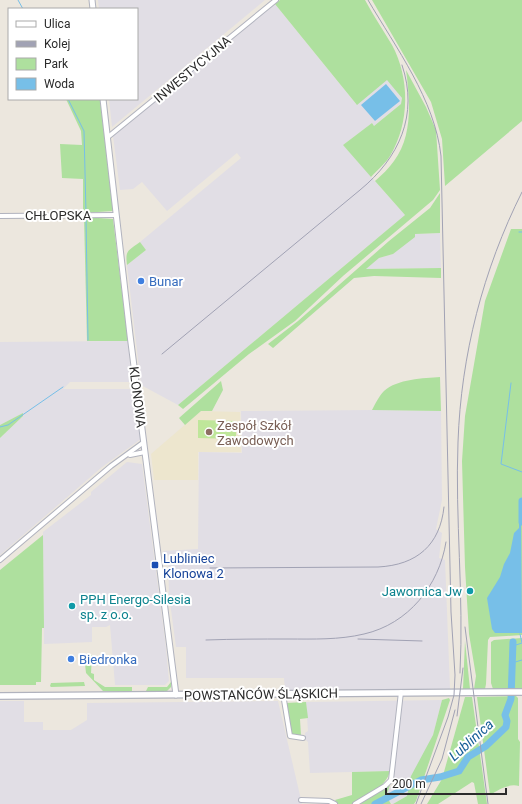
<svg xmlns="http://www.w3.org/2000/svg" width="522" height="804" font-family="Roboto,sans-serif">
	<rect width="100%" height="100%" fill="#ece7de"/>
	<g fill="#e1dee5">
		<path d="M98,0H265L112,127L109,99H137V9H99Z"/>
		<path d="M275,4L356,104L387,79L402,98L401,104L374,126L372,123L343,145L405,215L178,405L141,385L127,265L146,250L140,242L241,158L237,153L167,211L142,182L133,189L120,190L113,136Z"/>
		<path d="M440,233L441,268L365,269L379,258L393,254L415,234Z"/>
		<path d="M128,341L132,382H70L63,389H133L141,439L102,467L0,555V438L23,416L22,414L0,425V342Z"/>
		<path d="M372,410L441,411L442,500L436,529L442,533L439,558L445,560L450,689L285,690L284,678H186V647H176L169,595L168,555H165L163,551L198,549L199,452L242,453L241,411Z"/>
		<path d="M127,462L142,464L166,648L169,681L165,685H115L110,625L106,627H92V642L44,644L43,532L91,495V492Z"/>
		<path d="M442,700L433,735L409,787V792L407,796L393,804L389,802L386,796L388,789L394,785L393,771L310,773L308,742L305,739V733L308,731L306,702Z"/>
		<path d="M0,701H24V722H43V730H71L87,720V703L278,701L302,804H0Z"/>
	</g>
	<path fill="#ede6ce" d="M201,411L240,412L241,452H198V480H154L151,454Z"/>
	<g fill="#aee09e">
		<path d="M280,0H365C373,15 383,30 392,45C410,78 410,123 390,156C385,164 377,170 371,177L343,145L372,123L374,126L401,104L402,98L387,80L357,105L275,4Z"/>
		<path d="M372,0H522V121L445,186L442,139L431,102Z"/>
		<path d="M406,70L426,107L436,130L440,190L433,200L343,276L295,321L249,354L183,409L178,405L405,215L375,181C382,175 389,168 394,161C413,136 410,99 406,70Z"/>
		<path d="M66,99H100L113,211L83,213V179L62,178L60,144L82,145L81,131Z"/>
		<path d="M440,193V233L415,234V237L393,254L379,258L366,269L441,268V278L374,276L354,278L273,348L268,344L298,321L389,241L430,208Z"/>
		<path d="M84,217L113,219L128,341H87Z"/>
		<path d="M511,229H522V635L490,637L488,640L486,684L485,689H474L476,676L469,634L465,567L462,461L465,416L485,301Z"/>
		<path d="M140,242L146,250L127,265C125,250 128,251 140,242Z"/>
		<path d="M440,377L441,411L372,410C375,404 379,396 384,391C397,379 424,378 440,377Z"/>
		<path d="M221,381L223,390L212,411H201L185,425L179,418Z"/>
		<path d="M23,413V416L0,438V425Z"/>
		<path d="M43,535L44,628H42L41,682H36V685H0V570Z"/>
		<path d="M522,638V689H493L491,683V642L494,640Z"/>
		<path d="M465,641L470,689H463Z"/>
		<path d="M84,655H92L91,673L94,674V680L105,687H132V692L103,691L86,673Z"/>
		<path d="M84,682L85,686L51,687L50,686L51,683Z"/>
		<path d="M171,682V687L166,692L146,691L148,687H167Z"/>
		<path d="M516,696L518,698V739L520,742L519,786C509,783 498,790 490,795L477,697Z"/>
		<path d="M465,697H472L487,804H478L474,783L472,782L438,804H427L442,779Z"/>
		<path d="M449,698L450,700L416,801L414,804H393L407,796L411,776L433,735L442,700Z"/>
		<path d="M306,702L308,718L300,719L301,736H294L291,734L286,703Z"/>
		<path d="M390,771C387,785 367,799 354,804C349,804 343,804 338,804L335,800L352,795V772Z"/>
		<path d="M390,785L386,796L391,804H357Z"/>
	</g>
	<path fill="#bfe69a" d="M198,420L236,421V439L198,438Z"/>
	<g fill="#77bfe8">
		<path d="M386,84L400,101L375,121L361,105Z"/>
		<path d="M521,519L522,633H495L492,629L487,598L500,577L504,564L510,553L514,533L519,528V520Z"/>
	</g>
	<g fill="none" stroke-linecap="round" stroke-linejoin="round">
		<g stroke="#77bfe8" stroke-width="1">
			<path d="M18,0L23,9"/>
			<path d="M68,99L84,131L86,213"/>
			<path d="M86,218L88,340"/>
			<path d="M519,232H522"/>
			<path d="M511,383L501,464L522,472"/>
			<path d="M0,427L8,425L63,387"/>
			<path d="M513,646L522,643L520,634"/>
			<path d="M512,663L522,660"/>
		</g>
		<g stroke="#77bfe8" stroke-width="7">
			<path d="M522,501V522"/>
			<path d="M375,804L421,780L440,777L459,771L468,757L486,746L506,727L507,721L505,715L511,699L513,642"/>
		</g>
		<defs>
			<g id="minor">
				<path d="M108,137L276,0"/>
				<path d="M0,216L116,215"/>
				<path d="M130,455L145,452"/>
				<path d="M0,560L111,466L144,442"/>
				<path d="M283,694L290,736L303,738"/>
				<path d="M301,800L329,801L335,804"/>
				<path d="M355,804L385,786L391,780L401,692"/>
			</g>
			<g id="tertiary">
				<path d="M92,0L93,9"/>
				<path d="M103,99L130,335L176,695"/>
			</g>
			<path id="secondary" d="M0,696L522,692"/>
		</defs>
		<use href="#minor" stroke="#b1b3be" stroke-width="6"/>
		<use href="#tertiary" stroke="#b1b3be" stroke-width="7"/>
		<use href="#secondary" stroke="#b1b3be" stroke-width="8"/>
		<use href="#minor" stroke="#fff" stroke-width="4"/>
		<use href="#tertiary" stroke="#fff" stroke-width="5"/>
		<use href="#secondary" stroke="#fff" stroke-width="5.5"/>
		<g stroke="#a1a2b4" stroke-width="1">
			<path d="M368,0C396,48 435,100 441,156L451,612L455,675L454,695L448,717L416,804"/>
			<path d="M162,354L360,190C399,158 419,115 402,65"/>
			<path d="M210,568L378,567C417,565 440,545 444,507"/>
			<path d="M465,627L488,804"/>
			<path d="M358,639L422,641"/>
			<path d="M206,640C233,639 261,639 288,639C313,639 339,640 364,634C408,624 439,586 446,542"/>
			<path d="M460,673C464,596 455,519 458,442C461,355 483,270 522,192"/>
			<path d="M457,716L463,668"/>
			<path d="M421,804L442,759L455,710"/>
		</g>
	</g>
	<g fill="#3f7fe0" stroke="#fff" stroke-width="1.5">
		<circle cx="141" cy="281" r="4"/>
		<circle cx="71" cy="659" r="4"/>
	</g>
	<circle fill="#8d6e63" stroke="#fff" stroke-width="1.5" cx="209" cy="432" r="4"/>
	<rect fill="#1a4fb4" stroke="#fff" stroke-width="1.5" x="151" y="561" width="8" height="8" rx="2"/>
	<g fill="#0f9aa8" stroke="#fff" stroke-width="1.5">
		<circle cx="470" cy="591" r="4"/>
		<circle cx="72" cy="606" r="4"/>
	</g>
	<g text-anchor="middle" stroke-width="4" stroke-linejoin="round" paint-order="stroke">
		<g font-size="13" fill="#2b2b2b" stroke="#fff">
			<text transform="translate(192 69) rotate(-40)" y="5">INWESTYCYJNA</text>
			<text x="58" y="220">CHŁOPSKA</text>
			<text transform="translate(138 397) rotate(83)" y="5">KLONOWA</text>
			<text transform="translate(261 694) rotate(-1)" y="5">POWSTAŃCÓW ŚLĄSKICH</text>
		</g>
		<g font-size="13" fill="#366cbe" stroke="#fff" text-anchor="start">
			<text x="149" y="286">Bunar</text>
			<text x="79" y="664">Biedronka</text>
		</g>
		<g font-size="13" fill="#785e54" stroke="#fff" text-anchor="start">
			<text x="217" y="430">Zespół Szkół<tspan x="217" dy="15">Zawodowych</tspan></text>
		</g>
		<g font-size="13" fill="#164399" stroke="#fff" text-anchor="start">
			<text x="163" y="563">Lubliniec<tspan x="163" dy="15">Klonowa 2</tspan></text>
		</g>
		<g font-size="13" fill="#0d838f" stroke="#fff" text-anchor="end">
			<text x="462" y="596">Jawornica Jw</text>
			<text x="80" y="604" text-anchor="start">PPH Energo-Silesia<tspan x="80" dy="15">sp. z o.o.</tspan></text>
		</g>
		<g font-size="14" font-style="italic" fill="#155d96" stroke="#fff">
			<text transform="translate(471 740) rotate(-42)" y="5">Lublinica</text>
		</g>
	</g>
	<rect x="8" y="8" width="130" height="92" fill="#ffffff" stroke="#aaaaaa"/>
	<rect x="16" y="21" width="20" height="6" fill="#ffffff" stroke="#aaaaaa"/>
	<text x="44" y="28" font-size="12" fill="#2b2b2b">Ulica</text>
	<rect x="16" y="41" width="20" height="6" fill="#a1a2b4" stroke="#aaaaaa"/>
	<text x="44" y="48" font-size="12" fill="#2b2b2b">Kolej</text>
	<rect x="16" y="58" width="20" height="12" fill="#aee09e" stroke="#aaaaaa"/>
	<text x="44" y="68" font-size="12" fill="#2b2b2b">Park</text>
	<rect x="16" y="78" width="20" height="12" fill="#77bfe8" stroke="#aaaaaa"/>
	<text x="44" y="88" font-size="12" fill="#2b2b2b">Woda</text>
	<path d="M386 788v6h120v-6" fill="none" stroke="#2b2b2b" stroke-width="2"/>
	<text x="392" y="788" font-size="12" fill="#2b2b2b" stroke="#ffffff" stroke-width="3" paint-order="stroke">200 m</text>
</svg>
